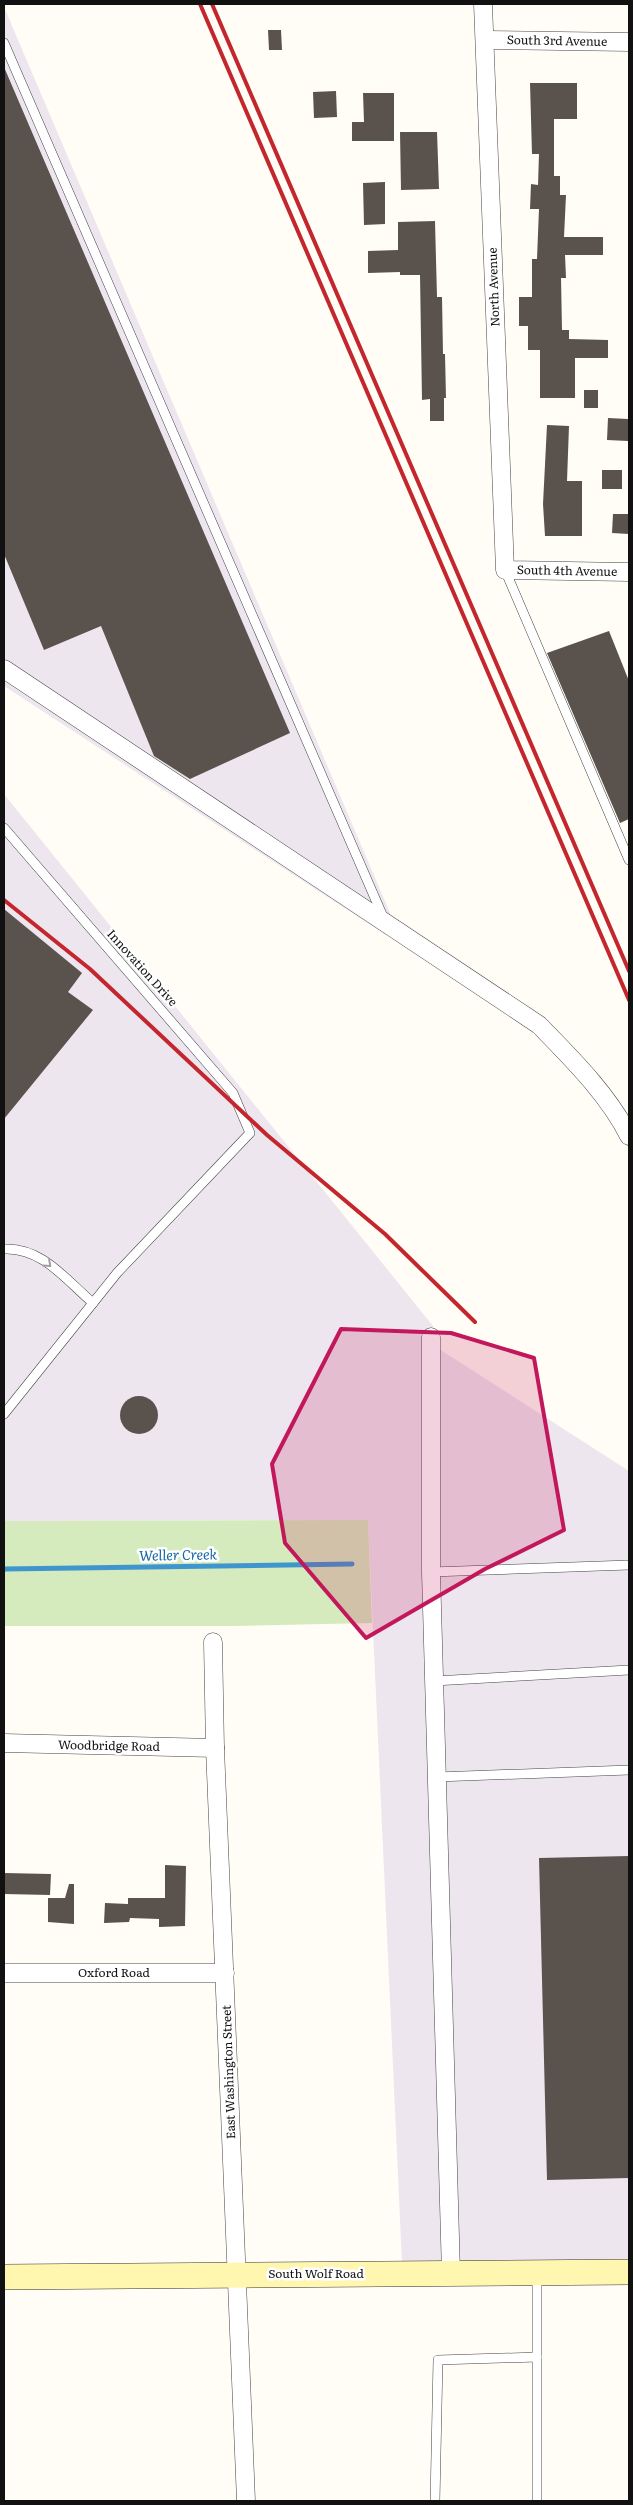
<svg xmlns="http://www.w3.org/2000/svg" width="633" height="2505" font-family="Literata,serif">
	<rect width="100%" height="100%" fill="#fffdf5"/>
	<g fill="#eee6ef">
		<path d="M4,7L393,920L386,935L4,686Z"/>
		<path d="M4,794L433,1326L436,1347L629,1471V2259L402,2263L368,1520L4,1521Z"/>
	</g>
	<path fill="#d5ebbd" d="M368,1520L372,1623L235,1626H4V1521Z"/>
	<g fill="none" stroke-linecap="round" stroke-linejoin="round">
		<path stroke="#3f96cf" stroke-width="5" d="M4,1569L352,1564"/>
	</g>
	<g fill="#5a524d">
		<path d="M268,30H281L282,50H269Z"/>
		<path d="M4,67L290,733L190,779L154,756L101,626L44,650L4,554Z"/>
		<path d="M530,83H577V119H554V176H560V195H566L564,237H603V255H565L566,278H561L562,330H569V339L608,340V358H575V398H540V350H528V326H519V297H532V259H537L539,209H530L531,184L538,185L539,154H532Z"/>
		<path d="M336,91L337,117L314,118L313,92Z"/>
		<path d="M363,93H394V141H352V122H364Z"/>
		<path d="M400,132H437L439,189L401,190Z"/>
		<path d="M385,182V224L364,225L363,183Z"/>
		<path d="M435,221L437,297H442L443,354H445L446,398H444V421H430V399L422,400L420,275H400V272L368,273V251L398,250V222Z"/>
		<rect x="584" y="390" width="14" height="18"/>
		<path d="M608,418L628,419V441L607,440Z"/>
		<path d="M547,425L569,426L567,481H582V536H545L543,504Z"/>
		<rect x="602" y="470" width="20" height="19"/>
		<path d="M613,514H629V534L612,533Z"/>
		<path d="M609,631L629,681V819L620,823L547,653Z"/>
		<path d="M4,909L82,973L68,992L93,1010L4,1119Z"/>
		<circle cx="139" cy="1415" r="19"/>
		<path d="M629,1856V2178L547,2180L539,1858Z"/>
		<path d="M165,1865L186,1866L185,1926L159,1927V1919L130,1918L129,1922L104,1923L105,1903L128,1904V1898H165Z"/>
		<path d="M4,1873L51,1874L50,1895L4,1894Z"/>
		<path d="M69,1884H74V1924L48,1922V1898H65Z"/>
	</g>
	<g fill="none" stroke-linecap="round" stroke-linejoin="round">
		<defs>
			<g id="service">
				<path d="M4,43L384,919"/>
				<path d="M505,570L629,860"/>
				<path d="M4,828L233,1093L250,1133L117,1273L4,1414"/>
				<path d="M4,1249C42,1247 66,1280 93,1303"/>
				<path d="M431,1572L629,1565"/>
				<path d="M434,1681L629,1670"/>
				<path d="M437,1777L629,1770"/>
				<path d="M435,2501L438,2360L537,2357"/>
				<path d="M537,2501V2275"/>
			</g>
			<g id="minor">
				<path d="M483,4L505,570L629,572"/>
				<path d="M485,40L629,42"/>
				<path d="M4,669L539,1025C571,1058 608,1094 629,1136"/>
				<path d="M431,1337V1572L451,2273"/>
				<path d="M213,1642L215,1748L246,2501"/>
				<path d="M4,1743L215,1748"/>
				<path d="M4,1973H225"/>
			</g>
			<path id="secondary" d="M4,2277L629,2272"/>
		</defs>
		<use href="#service" stroke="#444" stroke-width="10"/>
		<use href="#minor" stroke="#444" stroke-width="19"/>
		<use href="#secondary" stroke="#333" stroke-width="26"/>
		<use href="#service" stroke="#fff" stroke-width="9"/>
		<use href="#minor" stroke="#fff" stroke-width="18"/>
		<use href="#secondary" stroke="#fff6b0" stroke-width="25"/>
		<g stroke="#c4262e" stroke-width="4">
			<path d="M200,4L629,1000"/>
			<path d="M212,4L629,971"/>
			<path d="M4,900L90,969L267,1135L385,1234L475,1322"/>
		</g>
	</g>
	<defs><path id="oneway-chevron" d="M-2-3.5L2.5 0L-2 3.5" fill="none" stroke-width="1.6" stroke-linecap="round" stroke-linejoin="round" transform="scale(1.25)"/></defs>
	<use stroke="#a0a0a0" href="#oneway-chevron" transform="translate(48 1264) rotate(42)"/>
	<path fill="#c2185b" fill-opacity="0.2" stroke="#c2185b" stroke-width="4" stroke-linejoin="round" d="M341,1329L451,1333L534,1358L564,1530L485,1569L366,1638L285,1543L272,1464Z"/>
	<g text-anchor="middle" stroke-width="5" stroke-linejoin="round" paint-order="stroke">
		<g font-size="12" fill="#111" stroke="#fff">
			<text transform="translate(557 41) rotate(1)" y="4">South 3rd Avenue</text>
			<text transform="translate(494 287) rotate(-92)" y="4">North Avenue</text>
			<text transform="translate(567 571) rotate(1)" y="4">South 4th Avenue</text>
			<text transform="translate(142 968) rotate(48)" y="4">Innovation Drive</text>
			<text transform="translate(109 1746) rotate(1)" y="4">Woodbridge Road</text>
			<text x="114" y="1977">Oxford Road</text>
			<text transform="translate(229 2072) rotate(-92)" y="4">East Washington Street</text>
			<text x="316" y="2278">South Wolf Road</text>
		</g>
		<g font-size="14" font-style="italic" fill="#1768a6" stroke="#fff">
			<text transform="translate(178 1555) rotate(-1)" y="5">Weller Creek</text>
		</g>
	</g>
	<rect width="633" height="2505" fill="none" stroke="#111111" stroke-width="10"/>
</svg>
